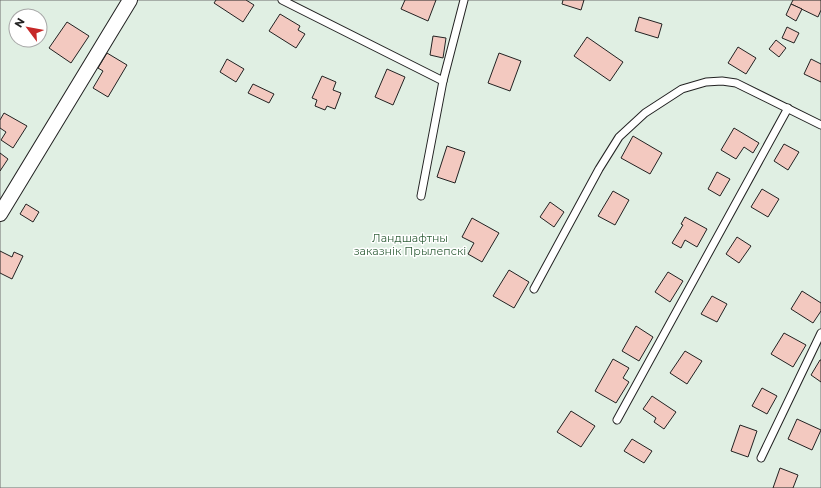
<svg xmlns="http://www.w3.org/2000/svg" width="821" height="488" font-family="Montserrat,sans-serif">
	<rect width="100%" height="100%" fill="#fff"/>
	<path fill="#e0efe3" stroke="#6f6f6f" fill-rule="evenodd" d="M0,0H821V488H0ZM16,16H40V40H16Z"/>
	<g fill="#f3c9c0" stroke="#222">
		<path d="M216,0H246L254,5L243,22L214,3Z"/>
		<path d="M405,0H436L428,21L401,9Z"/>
		<path d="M563,0H584L581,10L562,4Z"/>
		<path d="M793,0H821V10L818,17L791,4Z"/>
		<path d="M791,4L802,9L796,21L786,15Z"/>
		<path d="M280,14L300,26L298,30L305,34L296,48L269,31Z"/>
		<path d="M639,17L662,24L658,38L635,31Z"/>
		<path d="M67,22L89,36L71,63L49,48Z"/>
		<path d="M787,27L799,33L794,43L782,38Z"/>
		<path d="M433,36L446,38L443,58L430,55Z"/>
		<path d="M587,37L623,62L610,81L574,56Z"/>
		<path d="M776,40L786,48L779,57L769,49Z"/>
		<path d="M738,47L756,58L746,74L728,63Z"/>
		<path d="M107,53L127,65L108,97L93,88L103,71L98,68Z"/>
		<path d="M499,53L521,61L510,91L488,83Z"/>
		<path d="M227,59L244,69L236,82L220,72Z"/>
		<path d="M811,59L821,64V82L804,74Z"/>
		<path d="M387,69L405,77L393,105L375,97Z"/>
		<path d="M322,76L336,82L333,90L341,93L335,109L327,106L325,110L315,106L317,100L312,98Z"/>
		<path d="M253,84L274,94L269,103L248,93Z"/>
		<path d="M4,113L27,126L13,148L1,140L6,132L0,128V120Z"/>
		<path d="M734,128L759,143L753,153L744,147L736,159L721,150Z"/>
		<path d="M633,136L662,153L650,174L621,158Z"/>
		<path d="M784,144L799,152L788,170L774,161Z"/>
		<path d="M447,146L465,152L455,183L437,177Z"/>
		<path d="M0,153L8,159L0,171Z"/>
		<path d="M717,172L730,179L720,196L708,189Z"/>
		<path d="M762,189L779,199L768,217L751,207Z"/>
		<path d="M613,191L629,200L615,225L598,216Z"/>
		<path d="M550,202L564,212L554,227L540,217Z"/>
		<path d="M26,204L39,212L33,222L20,214Z"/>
		<path d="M685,217L707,229L697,247L685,240L681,248L672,243L683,225L681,224Z"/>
		<path d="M472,218L499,233L482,262L468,254L474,243L462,237Z"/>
		<path d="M737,237L751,246L739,263L726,254Z"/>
		<path d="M0,251L12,257L14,252L23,256L12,279L0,273Z"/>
		<path d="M509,270L529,282L514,308L493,296Z"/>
		<path d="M668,272L683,281L670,302L655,292Z"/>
		<path d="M802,291L821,303V311L813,323L791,309Z"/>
		<path d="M712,296L727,304L717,322L701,314Z"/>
		<path d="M636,326L653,337L639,361L622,351Z"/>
		<path d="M784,333L806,345L793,367L771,354Z"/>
		<path d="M685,351L702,361L687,384L670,373Z"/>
		<path d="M613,359L629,368L623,378L629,382L616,403L595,391Z"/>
		<path d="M820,360H821V382L811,375Z"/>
		<path d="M762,388L777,396L767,414L752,406Z"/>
		<path d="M652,396L676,412L664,429L654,422L656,418L643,409Z"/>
		<path d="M571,411L595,426L581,447L557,432Z"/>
		<path d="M797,419L821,430L812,450L788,439Z"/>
		<path d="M740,425L757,431L748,457L731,451Z"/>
		<path d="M632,439L652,451L644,463L624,451Z"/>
		<path d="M780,468L798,475L793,488H773Z"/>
	</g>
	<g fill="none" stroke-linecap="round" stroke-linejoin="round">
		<defs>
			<g id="lane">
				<path d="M282,0L443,81L421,196"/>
				<path d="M443,81L464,0"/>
				<path d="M534,289L599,169L619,137L645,113L682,89L706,82L722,81L736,83L821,125"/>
				<path d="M617,420L788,108"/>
				<path d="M761,458L821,333"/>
			</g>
			<path id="street" d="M0,214L130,0"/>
		</defs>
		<use href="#lane" stroke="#222" stroke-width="9"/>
		<use href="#street" stroke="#222" stroke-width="16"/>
		<use href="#lane" stroke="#fff" stroke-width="7"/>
		<use href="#street" stroke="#fff" stroke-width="14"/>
	</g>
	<g text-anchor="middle" stroke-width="3" stroke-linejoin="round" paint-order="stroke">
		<g font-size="11" fill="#2f5e38" stroke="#fff">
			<text x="410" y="242">Ландшафтны<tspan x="410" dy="13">заказнік Прылепскі</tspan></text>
		</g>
	</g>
	<g transform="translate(28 28) rotate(302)"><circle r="19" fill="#ffffff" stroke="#a7a7a7"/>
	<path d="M0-3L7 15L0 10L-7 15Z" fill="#c62828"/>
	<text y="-6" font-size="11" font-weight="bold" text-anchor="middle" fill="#222222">N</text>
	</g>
</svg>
